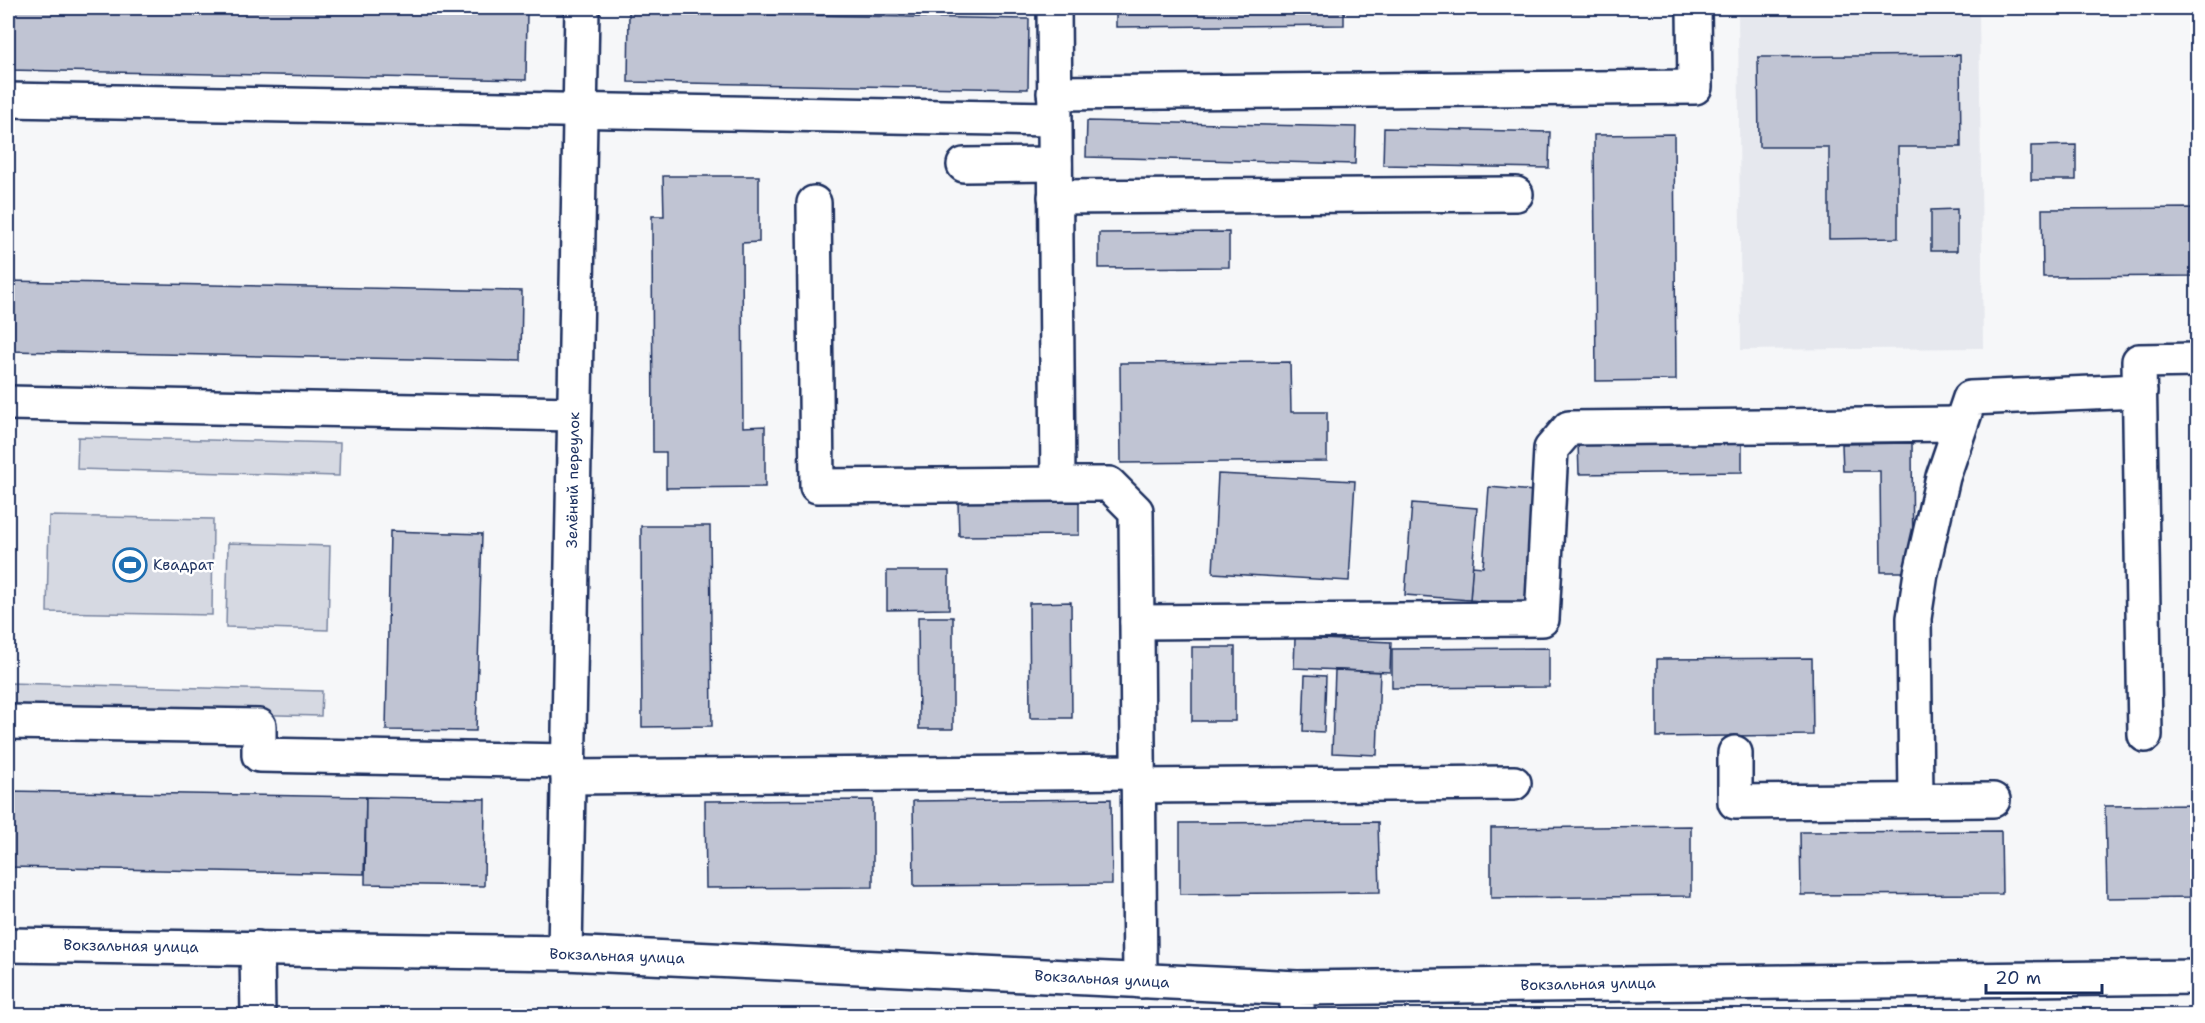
<svg xmlns="http://www.w3.org/2000/svg" width="2205" height="1023" font-family="'Shantell Sans',sans-serif">
	<rect width="100%" height="100%" fill="#f6f7f9"/>
	<filter id="ink" filterUnits="userSpaceOnUse"><feTurbulence type="fractalNoise" baseFrequency=".0167" numOctaves="2"/><feDisplacementMap in="SourceGraphic" scale="12" xChannelSelector="R" yChannelSelector="G"/><feConvolveMatrix kernelMatrix="1 2 1 2 8 2 1 2 1" color-interpolation-filters="sRGB"/></filter>
	<g filter="url(#ink)">
		<path fill="#e6e8ee" d="M1738,8H1979L1983,348L1741,350Z"/>
		<g fill="#d6d9e2" stroke="#7884a0" stroke-width="1.5">
			<path d="M78,437L340,443L339,476L77,469Z"/>
			<path d="M49,516L213,519L212,615L47,612Z"/>
			<path d="M228,543L330,546L328,630L226,627Z"/>
			<path d="M8,683L322,691L321,716L8,709Z"/>
		</g>
		<g fill="#c0c4d3" stroke="#1b2f5e" stroke-width="1.5">
			<path d="M8,8L527,10L526,80L8,70Z"/>
			<path d="M1116,8H1344V25L1116,27Z"/>
			<path d="M1376,8H1606V12L1377,14Z"/>
			<path d="M629,12L1029,19L1028,89L628,82Z"/>
			<path d="M1960,55L1961,147H1898V238L1829,239V147H1759L1758,57Z"/>
			<path d="M1087,121L1356,127L1355,164L1086,157Z"/>
			<path d="M1384,128L1550,132L1549,168L1383,165Z"/>
			<path d="M1674,134L1676,380L1596,381L1594,135Z"/>
			<path d="M2076,145V180H2031V146Z"/>
			<path d="M663,176H759V242L742,243L743,427L765,426V487L666,488V452H653L652,216H664Z"/>
			<path d="M2198,208V276L2043,277L2042,209Z"/>
			<path d="M1957,209V251H1931V210Z"/>
			<path d="M1229,232V267L1099,268V233Z"/>
			<path d="M8,281L522,291L521,361L8,351Z"/>
			<path d="M1290,362L1291,412H1327V461L1121,463L1120,363Z"/>
			<path d="M1742,441V472L1579,474L1578,442Z"/>
			<path d="M1912,443L1913,572H1881L1880,471H1843L1842,444Z"/>
			<path d="M1218,474L1355,481L1349,581L1213,573Z"/>
			<path d="M1489,487L1534,491L1526,605L1470,600L1472,566L1483,567Z"/>
			<path d="M1079,501V535L959,536L958,502Z"/>
			<path d="M1412,503L1477,508L1470,600L1405,595Z"/>
			<path d="M641,526H710L712,726L642,727Z"/>
			<path d="M390,531L482,534L476,731L386,730Z"/>
			<path d="M887,571H949V609L887,610Z"/>
			<path d="M1071,602L1072,718H1030L1029,603Z"/>
			<path d="M918,617H953V729H919Z"/>
			<path d="M1295,638L1391,642L1390,672L1294,668Z"/>
			<rect x="1192" y="647" width="43" height="74"/>
			<path d="M1549,648V687L1392,688V649Z"/>
			<path d="M1812,658L1813,735L1657,737V659Z"/>
			<path d="M1335,670L1380,672L1377,755L1332,753Z"/>
			<path d="M1305,675L1326,676L1324,732L1303,731Z"/>
			<path d="M8,791L366,797L364,874L8,867Z"/>
			<path d="M366,797L485,799L484,886L365,884Z"/>
			<path d="M1111,799L1112,884L914,886L913,801Z"/>
			<path d="M873,800V887L706,888L705,801Z"/>
			<path d="M2198,805V897L2107,898L2105,806Z"/>
			<path d="M1378,822L1380,892L1180,894V823Z"/>
			<path d="M1691,826V896L1491,898V828Z"/>
			<path d="M2001,831L2002,894L1801,895L1800,832Z"/>
		</g>
		<g fill="none" stroke-linecap="round" stroke-linejoin="round">
			<defs>
				<g id="minor">
					<path d="M1054,93L1695,87L1694,8"/>
					<path d="M8,100L1054,119"/>
					<path d="M964,165L1055,164"/>
					<path d="M1055,197L1516,194"/>
					<path d="M814,203L817,486L1058,484L1054,8"/>
					<path d="M8,403L574,414"/>
					<path d="M1058,484H1109L1136,511L1140,981"/>
					<path d="M1137,622L1542,619L1551,449L1569,428L1959,424"/>
					<path d="M8,722L259,726V755L568,761"/>
					<path d="M2145,735L2139,361L2198,360"/>
					<path d="M1735,753V802L1993,800"/>
					<path d="M568,777L1138,772"/>
					<path d="M1138,786L1514,783"/>
					<path d="M1916,800L1914,618L1921,573L1943,477L1970,398L2140,391"/>
					<path d="M8,945L565,953L1297,988"/>
					<path d="M257,948L258,1016"/>
					<path d="M565,953L582,8"/>
				</g>
				<path id="major" d="M1297,1016V988L2198,977"/>
			</defs>
			<use href="#minor" stroke="#1b2f5e" stroke-width="38"/>
			<use href="#major" stroke="#1b2f5e" stroke-width="38"/>
			<use href="#minor" stroke="#fff" stroke-width="33"/>
			<use href="#major" stroke="#fff" stroke-width="33"/>
		</g>
	</g>
	<defs>
		<symbol id="stadium-ring" viewBox="-11 -11 22 22"><circle r="9.5" fill="#fff" stroke="#1f6fb2" stroke-width="1.5"/><path d="M0-5a6.5 5 0 1 0 0 10a6.5 5 0 1 0 0-10ZM-3.5-1.8h7v3.6h-7Z" fill="#1f6fb2"/></symbol>
	</defs>
	<g fill-rule="evenodd">
		<use href="#stadium-ring" x="111" y="546" width="38" height="38"/>
	</g>
	<g text-anchor="middle" stroke-width="5" stroke-linejoin="round" paint-order="stroke">
		<g font-size="15" fill="#1b2f5e" stroke="#fff">
			<text transform="translate(573 480) rotate(-89)" y="5">Зелёный переулок</text>
			<text transform="translate(131 946) rotate(1)" y="5">Вокзальная улица</text>
			<text transform="translate(617 956) rotate(2)" y="5">Вокзальная улица</text>
			<text transform="translate(1102 979) rotate(3)" y="5">Вокзальная улица</text>
			<text transform="translate(1588 984) rotate(-1)" y="5">Вокзальная улица</text>
		</g>
		<g font-size="15" fill="#1b2f5e" stroke="#fff" text-anchor="start">
			<text x="153" y="570">Квадрат</text>
		</g>
	</g>
	<rect width="2205" height="1023" fill="none" stroke="#fff" stroke-width="30"/>
	<rect x="15" y="15" width="2175" height="993" fill="none" stroke="#1b2f5e" stroke-width="2" filter="url(#ink)"/>
	<path d="M1986 984v9h116v-9" fill="none" stroke="#1b2f5e" stroke-width="3"/>
	<text x="1995" y="984" font-size="18" fill="#1b2f5e" stroke="#ffffff" stroke-width="4.5" paint-order="stroke">20 m</text>
</svg>
